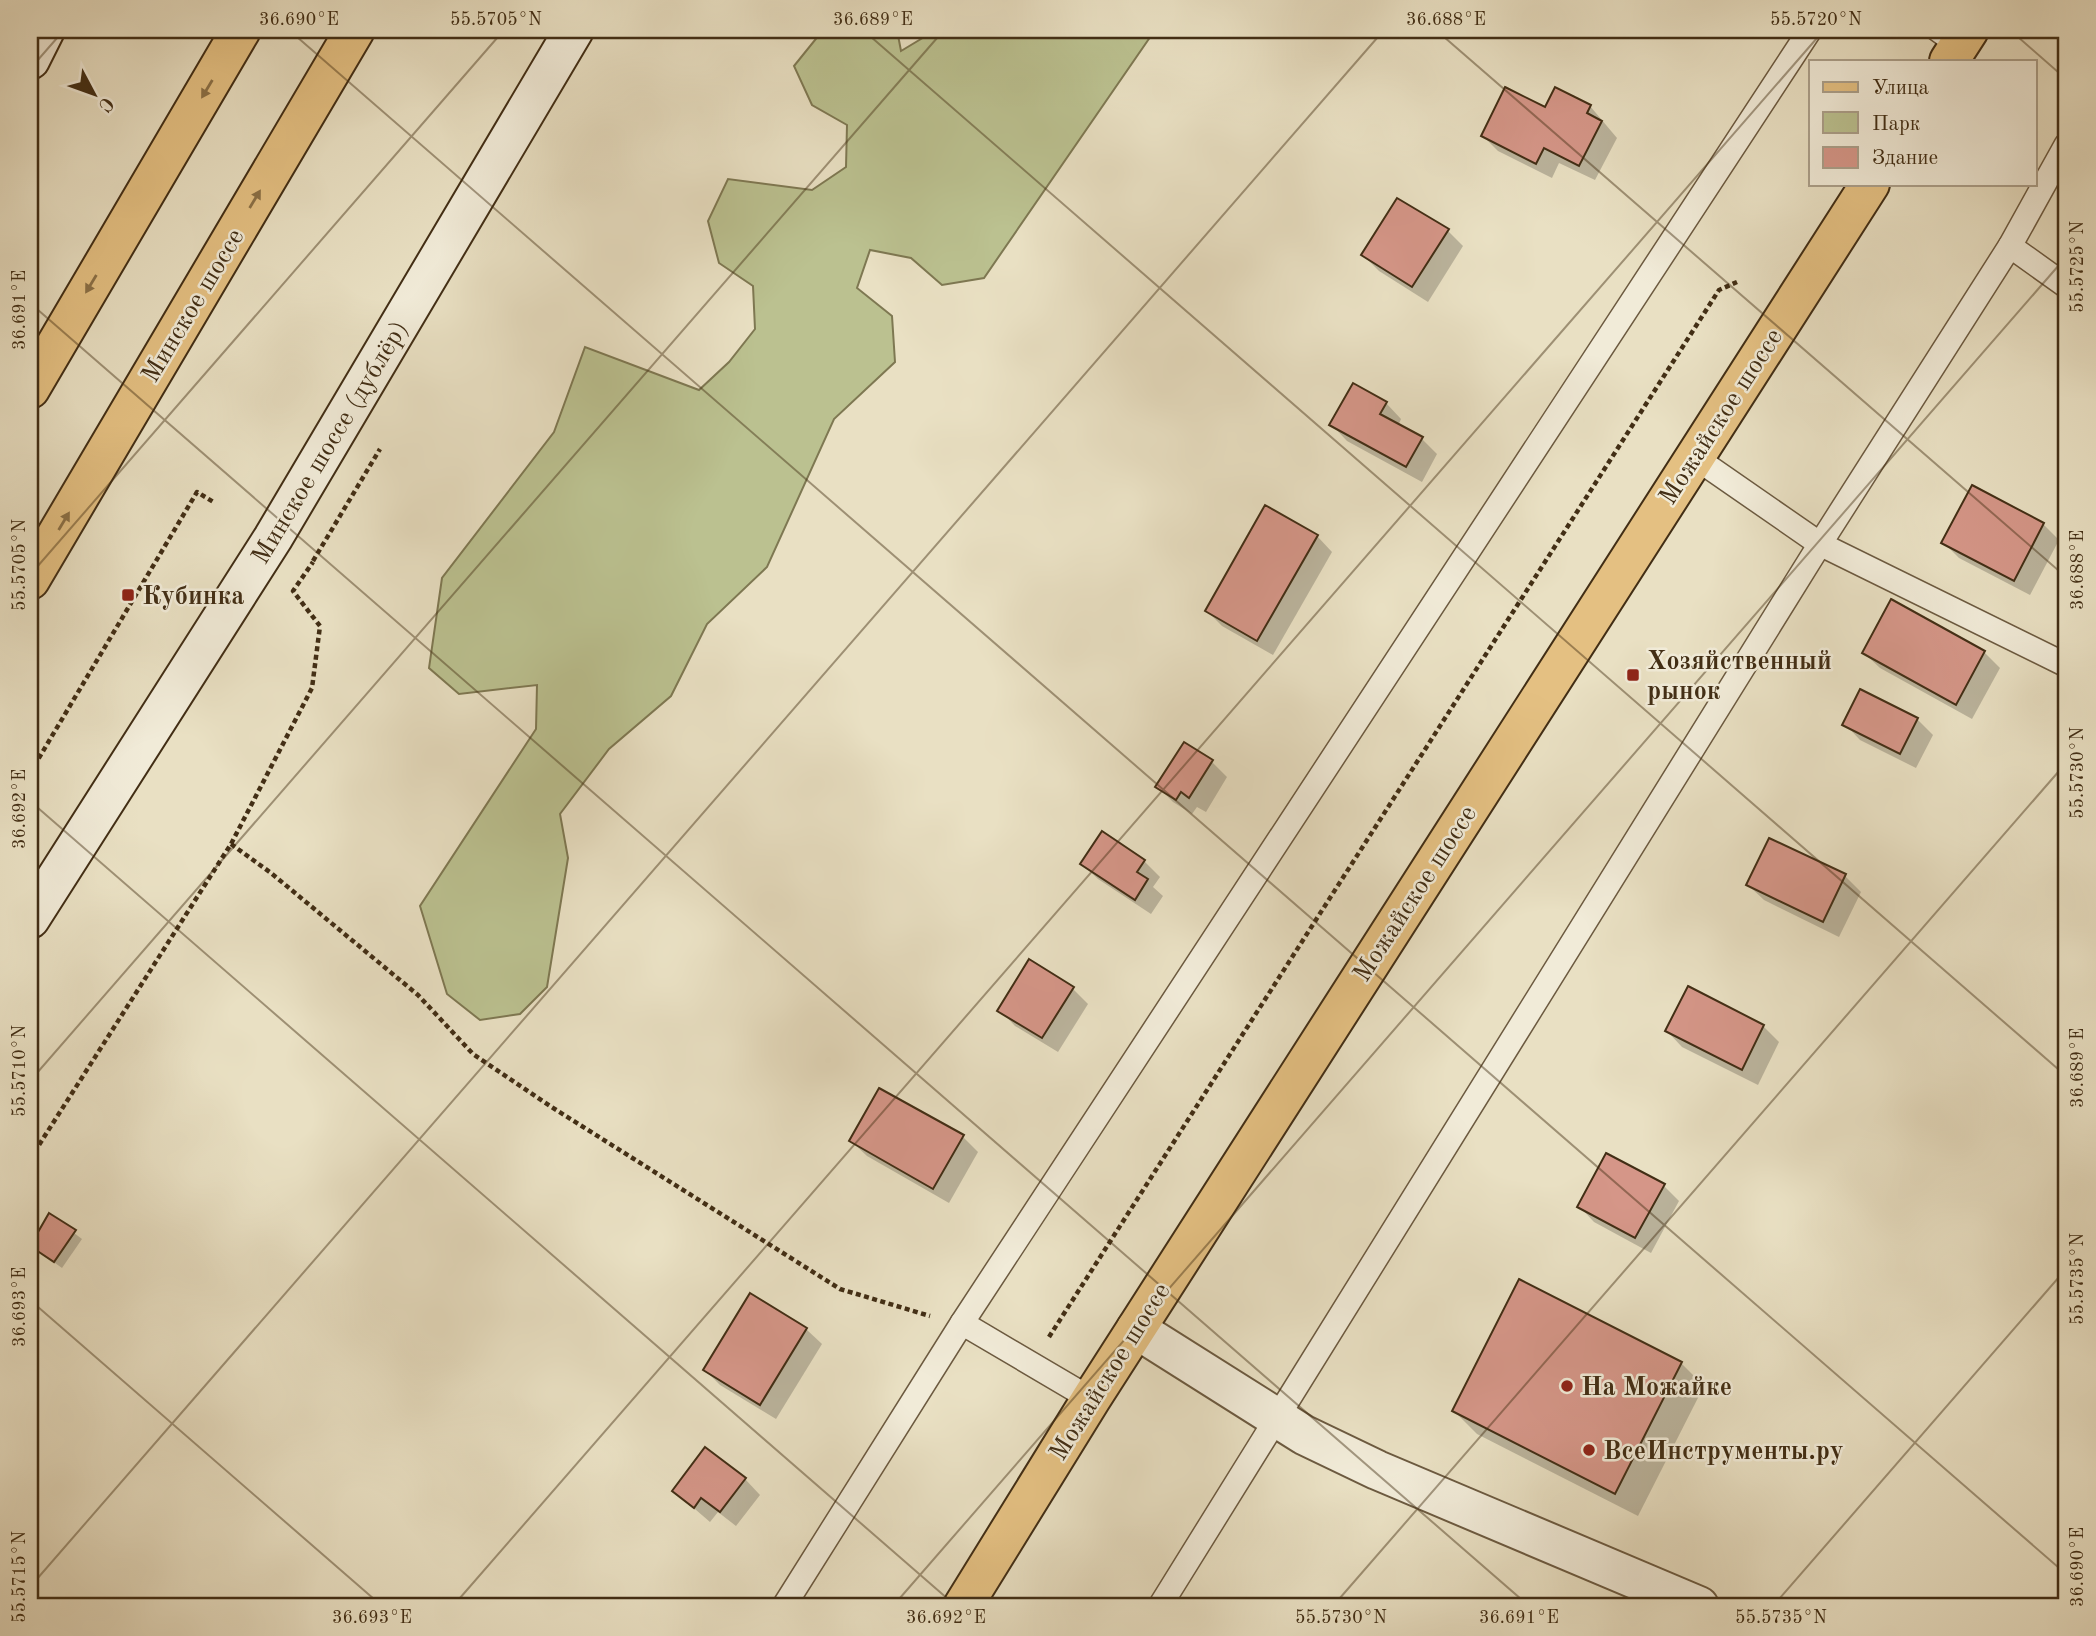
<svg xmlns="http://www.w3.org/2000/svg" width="2096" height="1636" font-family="'Old Standard TT',serif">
	<rect width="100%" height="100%" fill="#e9e0c3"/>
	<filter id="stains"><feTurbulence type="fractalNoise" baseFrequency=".00286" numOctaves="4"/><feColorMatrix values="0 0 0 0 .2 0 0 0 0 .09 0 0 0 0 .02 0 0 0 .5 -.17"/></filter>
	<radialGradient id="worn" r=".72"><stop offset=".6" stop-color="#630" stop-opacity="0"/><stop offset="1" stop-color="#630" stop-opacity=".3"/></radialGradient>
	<path fill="#bbc190" stroke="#7e7852" stroke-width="2" d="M823,30H897L901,51L936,30H1155L984,278L942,285L911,258L870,250L857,288L892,316L895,362L834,419L767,567L707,624L671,696L609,749L560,814L568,858L547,987L520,1014L480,1020L447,994L420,906L536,729L537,685L459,694L429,668L442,578L554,432L585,347L699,390L729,362L755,329L753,286L719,263L708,221L728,179L812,190L846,167L847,125L812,105L794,66Z"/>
	<g fill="#0003">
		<path d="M1590,106L1617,138L1595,180L1559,163L1552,178L1498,151L1483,136L1546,109Z"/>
		<path d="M1448,231L1463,246L1428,302L1379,271L1363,255Z"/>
		<path d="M1386,403L1401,419L1398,426L1422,439L1437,454L1422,482L1347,441L1332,425Z"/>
		<path d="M2043,524L2059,540L2030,595L1959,558L1944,543Z"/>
		<path d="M1317,536L1332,552L1273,655L1222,626L1207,611Z"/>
		<path d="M1984,652L2000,668L1972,719L1880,668L1864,653Z"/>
		<path d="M1917,719L1933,735L1916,768L1860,740L1845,724Z"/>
		<path d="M1184,744L1212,762L1227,777L1206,812L1197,807L1192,814L1173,802L1157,786Z"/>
		<path d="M1144,861L1160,877L1153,887L1163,896L1151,914L1098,879L1082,864Z"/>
		<path d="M1845,876L1861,892L1839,937L1764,900L1748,885Z"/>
		<path d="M1072,988L1088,1004L1058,1052L1015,1026L1000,1010Z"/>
		<path d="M1688,988L1763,1026L1779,1042L1758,1085L1682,1047L1667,1031Z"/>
		<path d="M963,1137L978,1152L949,1203L867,1156L851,1141Z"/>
		<path d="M1664,1186L1679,1201L1651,1253L1594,1222L1579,1206Z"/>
		<path d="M50,1215L82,1239L62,1268L30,1245Z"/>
		<path d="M806,1329L822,1344L776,1419L720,1385L705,1370Z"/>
		<path d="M1681,1363L1704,1386L1638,1516L1477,1434L1454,1411Z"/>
		<path d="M745,1479L760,1495L736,1526L718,1512L710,1522L674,1491Z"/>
	</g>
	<g fill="#d59688" stroke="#422e15" stroke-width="2">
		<path d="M1505,87L1545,107L1555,87L1591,105L1587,113L1602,121L1579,166L1544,148L1536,164L1481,136Z"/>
		<path d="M1397,198L1449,229L1412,287L1361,255Z"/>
		<path d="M1353,383L1387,402L1380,414L1423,437L1406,467L1329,425Z"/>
		<path d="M1972,485L2044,523L2014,581L1941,543Z"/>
		<path d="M1265,505L1318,535L1257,641L1205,611Z"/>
		<path d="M1891,599L1985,651L1956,705L1862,653Z"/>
		<path d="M1860,689L1918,718L1900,754L1842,725Z"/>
		<path d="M1184,742L1213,760L1189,798L1181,792L1176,800L1155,787Z"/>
		<path d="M1102,831L1145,860L1137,872L1148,879L1135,900L1080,864Z"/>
		<path d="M1769,838L1846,874L1823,922L1746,885Z"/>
		<path d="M1029,959L1074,987L1042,1038L997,1011Z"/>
		<path d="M1688,986L1764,1025L1742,1070L1665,1031Z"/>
		<path d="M879,1088L964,1135L933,1189L849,1141Z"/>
		<path d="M1606,1153L1665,1184L1635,1238L1577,1207Z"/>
		<path d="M49,1213L76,1230L54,1262L30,1246Z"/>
		<path d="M1519,1279L1682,1362L1615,1494L1452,1411Z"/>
		<path d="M750,1293L807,1328L760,1405L703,1370Z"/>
		<path d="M705,1447L746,1478L720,1512L701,1498L694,1508L672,1491Z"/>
	</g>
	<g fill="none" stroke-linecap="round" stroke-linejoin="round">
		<defs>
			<g id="lane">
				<path d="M1938,30L1959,45"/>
				<path d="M2010,246L2066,286"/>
				<path d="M1693,456L1820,544L2066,665"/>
				<path d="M962,1323L1091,1399"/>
				<path d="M784,1606L962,1323L1810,30"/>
				<path d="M1160,1606L1820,544L2010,246L2066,145"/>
			</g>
			<path id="street" d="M1136,1329L1304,1435L1377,1470L1699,1606"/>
			<g id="secondary">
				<path d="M30,60L45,30"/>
				<path d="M30,919L273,538L574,30"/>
			</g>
			<g id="primary">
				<path d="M1949,61L1969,30"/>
				<path d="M963,1606L1091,1399L1870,184"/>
			</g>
			<g id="highway">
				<path d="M30,389L241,30"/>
				<path d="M30,580L355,30"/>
			</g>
		</defs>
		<use href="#lane" stroke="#6c5a40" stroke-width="26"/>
		<use href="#street" stroke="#6c5a40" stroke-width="42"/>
		<use href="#secondary" stroke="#422e15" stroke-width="42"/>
		<use href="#primary" stroke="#422e15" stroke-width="42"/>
		<use href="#highway" stroke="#422e15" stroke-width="42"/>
		<g stroke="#422e15" stroke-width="4.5" stroke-dasharray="5 3.5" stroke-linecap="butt">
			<path d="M313,561L380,449"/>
			<path d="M30,773L197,492L215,503"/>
			<path d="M231,844L271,873L418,995L473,1054L550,1106L840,1289L930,1316"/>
			<path d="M30,1159L231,844L312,688L320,626L293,591L313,562"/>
			<path d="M1049,1337L1719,290L1737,282"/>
		</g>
		<use href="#lane" stroke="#f1ebd8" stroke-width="23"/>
		<use href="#street" stroke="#f1ebd8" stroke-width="38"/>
		<use href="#secondary" stroke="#f1ebd8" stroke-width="38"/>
		<use href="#primary" stroke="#e4c082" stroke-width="38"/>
		<use href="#highway" stroke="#e4c082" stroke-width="38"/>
	</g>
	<defs><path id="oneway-solid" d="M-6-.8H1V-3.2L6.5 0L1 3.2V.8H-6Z" transform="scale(1.75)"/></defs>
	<g fill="#8b7046">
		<use href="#oneway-solid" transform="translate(207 89) rotate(121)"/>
		<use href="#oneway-solid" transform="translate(255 199) rotate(-59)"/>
		<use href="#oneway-solid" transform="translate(91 284) rotate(121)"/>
		<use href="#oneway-solid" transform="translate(64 521) rotate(-59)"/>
	</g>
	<path fill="none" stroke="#422e15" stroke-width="2" stroke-opacity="0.45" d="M289,30L2066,1574M863,30L2066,1076M1436,30L2066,577M2010,30L2066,79M30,69L64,30M30,303L1529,1606M30,575L504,30M30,801L956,1606M30,1081L944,30M30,1300L382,1606M30,1587L1384,30M453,1606L1824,30M893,1606L2066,257M1333,1606L2066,763M1773,1606L2066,1269"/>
	<g fill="#8f2418" stroke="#f1ebd8" stroke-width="2.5">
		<rect x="121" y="588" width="14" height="14" rx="3.5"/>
		<rect x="1626" y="668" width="14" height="14" rx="3.5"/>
		<circle cx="1567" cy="1386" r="7"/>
		<circle cx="1589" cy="1450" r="7"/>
	</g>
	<g text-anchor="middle" stroke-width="5" stroke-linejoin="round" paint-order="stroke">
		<g font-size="26" fill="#422e15" stroke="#f1ebd8">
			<text transform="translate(192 305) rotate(-59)" y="9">Минское шоссе</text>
			<text transform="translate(1720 416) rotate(-57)" y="9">Можайское шоссе</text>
			<text transform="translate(329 442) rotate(-59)" y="9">Минское шоссе (дублёр)</text>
			<text transform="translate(1414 893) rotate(-57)" y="9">Можайское шоссе</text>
			<text transform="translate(1109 1371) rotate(-58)" y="9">Можайское шоссе</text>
		</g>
		<g font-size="26" font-weight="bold" fill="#422e15" stroke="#f1ebd8" text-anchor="start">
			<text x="142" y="604">Кубинка</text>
			<text x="1647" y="669">Хозяйственный<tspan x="1647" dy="30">рынок</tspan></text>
			<text x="1581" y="1395">На Можайке</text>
			<text x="1603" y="1459">ВсеИнструменты.ру</text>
		</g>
	</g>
	<rect width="2096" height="1636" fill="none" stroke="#e9e0c3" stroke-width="77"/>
	<rect x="1809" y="60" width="228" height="126" fill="#f1ebd8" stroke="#ab9f8a" stroke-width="2"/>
	<rect x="1823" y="82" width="35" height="10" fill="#e4c082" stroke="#ab9f8a" stroke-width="2"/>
	<text x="1872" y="94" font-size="21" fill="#422e15">Улица</text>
	<rect x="1823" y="112" width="35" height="21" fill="#bbc190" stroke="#ab9f8a" stroke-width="2"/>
	<text x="1872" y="130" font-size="21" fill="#422e15">Парк</text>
	<rect x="1823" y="147" width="35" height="21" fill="#d59688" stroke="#ab9f8a" stroke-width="2"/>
	<text x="1872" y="164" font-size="21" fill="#422e15">Здание</text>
	<g transform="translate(94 94) rotate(131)" stroke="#f1ebd8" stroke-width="5" paint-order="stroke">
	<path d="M0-5L12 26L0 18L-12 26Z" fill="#422e15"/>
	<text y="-10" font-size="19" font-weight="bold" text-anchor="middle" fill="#422e15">С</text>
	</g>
	<rect x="38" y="38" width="2020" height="1560" fill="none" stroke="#422e15" stroke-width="2.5"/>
	<g font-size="18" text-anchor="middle" fill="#422e15">
		<text x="299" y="25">36.690°E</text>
		<text x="496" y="25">55.5705°N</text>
		<text x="873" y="25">36.689°E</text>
		<text x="1446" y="25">36.688°E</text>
		<text x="1816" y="25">55.5720°N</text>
		<text transform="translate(2077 267) rotate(-90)" y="6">55.5725°N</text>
		<text transform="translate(19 310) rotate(-90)" y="6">36.691°E</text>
		<text transform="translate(19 565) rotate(-90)" y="6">55.5705°N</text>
		<text transform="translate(2077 570) rotate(-90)" y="6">36.688°E</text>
		<text transform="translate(2077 773) rotate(-90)" y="6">55.5730°N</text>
		<text transform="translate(19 809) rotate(-90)" y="6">36.692°E</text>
		<text transform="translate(2077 1068) rotate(-90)" y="6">36.689°E</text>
		<text transform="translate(19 1071) rotate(-90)" y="6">55.5710°N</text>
		<text transform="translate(2077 1279) rotate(-90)" y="6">55.5735°N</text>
		<text transform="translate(19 1307) rotate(-90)" y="6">36.693°E</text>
		<text transform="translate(2077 1567) rotate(-90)" y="6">36.690°E</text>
		<text transform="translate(19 1577) rotate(-90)" y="6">55.5715°N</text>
		<text x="372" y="1623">36.693°E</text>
		<text x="946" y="1623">36.692°E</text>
		<text x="1341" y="1623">55.5730°N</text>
		<text x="1519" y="1623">36.691°E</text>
		<text x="1781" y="1623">55.5735°N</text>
	</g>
	<rect width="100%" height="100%" filter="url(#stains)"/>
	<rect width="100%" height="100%" fill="url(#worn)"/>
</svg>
